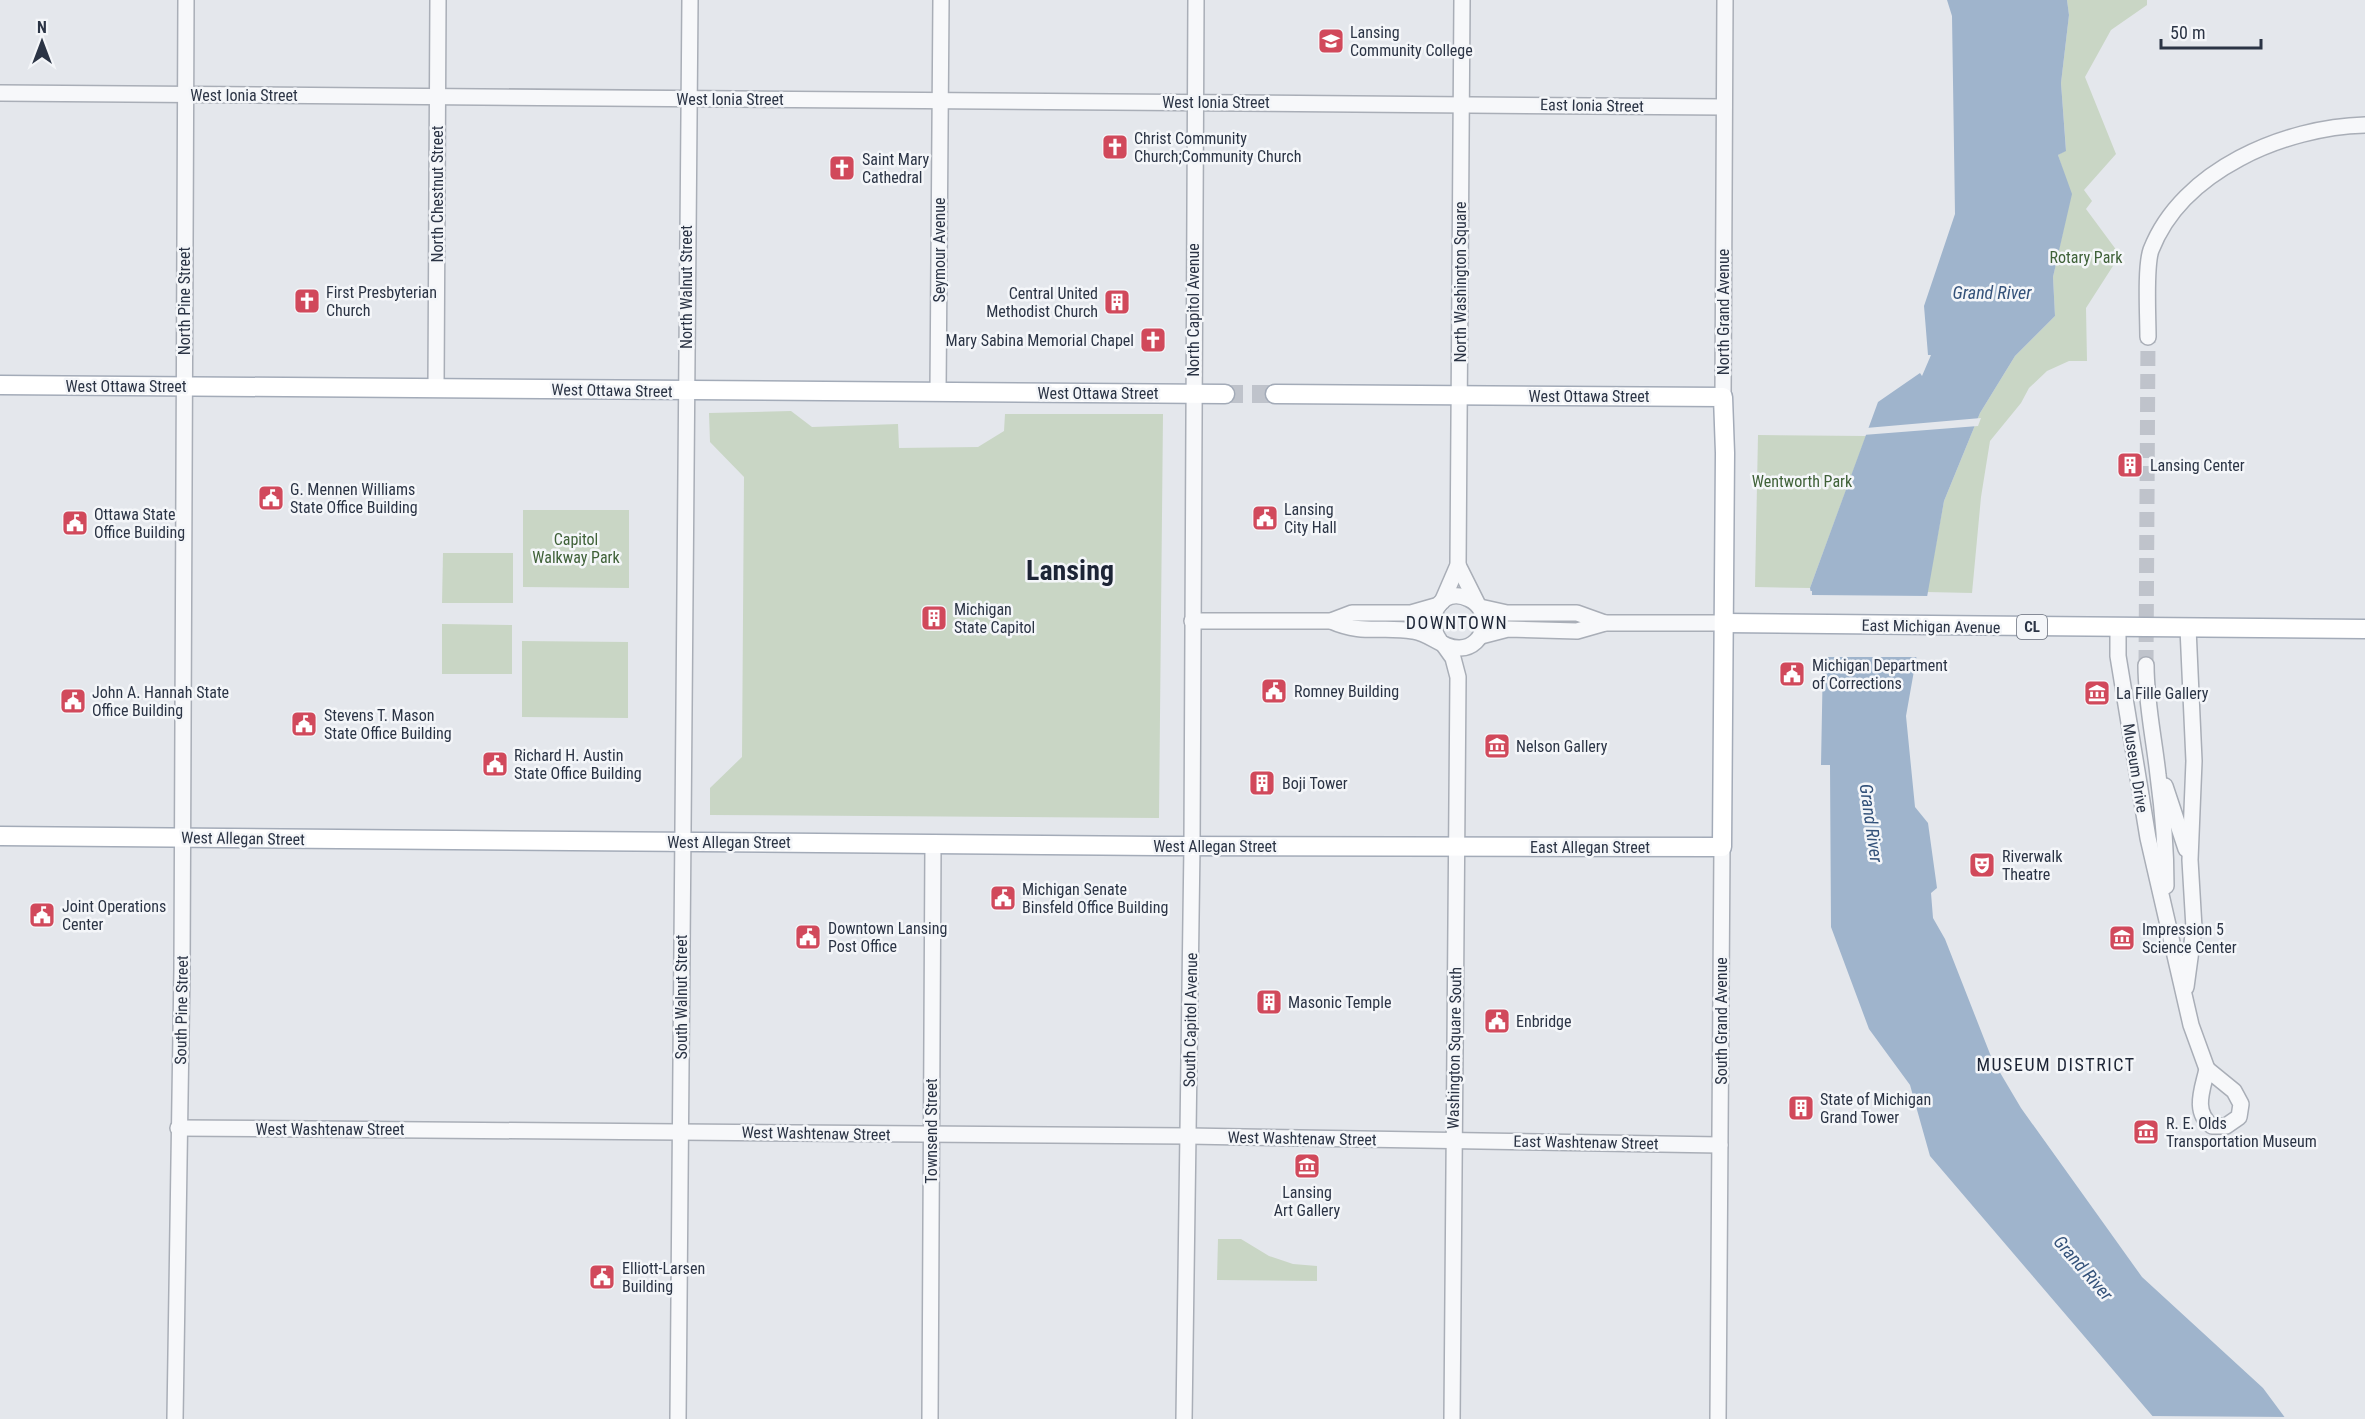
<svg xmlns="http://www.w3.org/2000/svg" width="2365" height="1419" font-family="'Roboto Condensed',sans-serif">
	<rect width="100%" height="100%" fill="#e4e7ec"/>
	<g fill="#c9d6c5">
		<path d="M2067,0H2147V5L2111,30L2085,77L2116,154L2084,190L2092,201L2086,209L2120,255L2086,308L2087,361H2069L2047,371L2029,388L2021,403L1990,441L1981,497L1972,593L1927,592L1944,501L1980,413L2015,356L2055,316L2053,277L2071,195L2058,155L2066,150L2061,83L2069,15Z"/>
		<path d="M791,411L812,427L898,424L899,448L978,447L1004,431L1005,414H1163L1159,818L710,815V788L742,757L744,477L710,442L709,413Z"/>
		<path d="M1758,435L1866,436L1810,588L1755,587Z"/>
		<path d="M523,510H629V588L523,587Z"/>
		<path d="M443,553H513V603H442Z"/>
		<path d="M442,624L512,625V674H442Z"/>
		<path d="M522,641L628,642V718L522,717Z"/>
		<path d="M1218,1239H1241L1269,1256L1293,1264L1317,1266V1281L1217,1280Z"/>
	</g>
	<path fill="#9fb4cc" d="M1947,0H2067L2069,15L2061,83L2066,151L2058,155L2072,194L2053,277L2055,316L2015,356L1980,413L1944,501L1906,716L1915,807L1928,823L1937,888L1931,893L1933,918L1945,939L1992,1059L2021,1108L2142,1277L2263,1388L2286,1419H2155L1930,1156L1910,1085L1869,1029L1831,927L1830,765H1821L1823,657L1810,588L1878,402L1920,373L1922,376L1931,355H1928L1924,306L1955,214L1952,16Z"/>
	<g fill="#e4e7ec">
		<path d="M1981,418L1978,426L1863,435L1866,428Z"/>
		<path d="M1808,591H1812V595L1929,596L1919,657H1820Z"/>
		<path d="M2148,1416L2288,1417L2289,1419H2151Z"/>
	</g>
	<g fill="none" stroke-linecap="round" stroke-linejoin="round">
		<path stroke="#bfc3cb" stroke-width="15" stroke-dasharray="15 8" stroke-linecap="butt" d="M2146,665L2148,337"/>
		<path stroke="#bfc3cb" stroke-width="18" stroke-dasharray="18 9" stroke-linecap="butt" d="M1225,394H1275"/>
		<defs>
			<g id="minor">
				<path d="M0,93L1724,107"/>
				<path d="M2148,337C2148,317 2145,267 2151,250C2182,170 2285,127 2365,125"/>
				<path d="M436,388L438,0"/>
				<path d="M938,392L941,0"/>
				<path d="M1723,397L1725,0"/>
				<path d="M1458,565L1477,603"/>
				<path d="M1442,602L1458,565L1462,0"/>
				<path d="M1480,607L1507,613H1577L1605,623"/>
				<path d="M1192,621H1331L1352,613H1411L1439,605"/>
				<path d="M1331,621C1362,635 1382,626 1413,631C1430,633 1443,649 1460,648C1486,647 1493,610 1469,599C1441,585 1423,619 1440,641"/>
				<path d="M2118,627V656L2148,838L2191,1025L2207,1069"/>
				<path d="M1481,636L1508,629L1577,631L1605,623H1724"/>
				<path d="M1443,644L1453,658L1458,677L1452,1419"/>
				<path d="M2146,665C2146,703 2154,738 2158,775C2163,812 2166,848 2166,886"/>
				<path d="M2165,786L2186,849"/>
				<path d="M2186,987L2194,928L2190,860L2194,761L2188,628"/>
				<path d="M2207,1069L2234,1091L2241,1104L2239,1117L2226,1126H2212C2192,1112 2203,1088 2207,1069Z"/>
				<path d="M178,1128L1188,1136L1720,1145"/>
				<path d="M175,1419L182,969L186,0"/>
				<path d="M678,1419L690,0"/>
				<path d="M930,1419L933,844"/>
				<path d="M1184,1419L1192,846L1196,0"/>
				<path d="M1718,1419L1722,847"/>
			</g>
			<g id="major">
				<path d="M0,385L1225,394"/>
				<path d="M1724,623L2365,629"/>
				<path d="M0,836L1157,846L1722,847L1725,453L1723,397L1275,394"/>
			</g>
		</defs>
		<use href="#minor" stroke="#a9aeb7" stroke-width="18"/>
		<use href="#major" stroke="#a3abb8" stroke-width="21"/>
		<use href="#minor" stroke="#f7f8fa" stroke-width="15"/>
		<use href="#major" stroke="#fff" stroke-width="18"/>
	</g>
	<defs>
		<symbol id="university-square" viewBox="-11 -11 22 22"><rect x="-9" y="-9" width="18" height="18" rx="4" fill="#d1495b" stroke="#f4f6f9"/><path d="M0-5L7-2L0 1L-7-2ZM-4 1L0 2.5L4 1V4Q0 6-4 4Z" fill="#fff"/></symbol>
		<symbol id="church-square" viewBox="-11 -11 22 22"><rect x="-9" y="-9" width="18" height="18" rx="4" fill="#d1495b" stroke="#f4f6f9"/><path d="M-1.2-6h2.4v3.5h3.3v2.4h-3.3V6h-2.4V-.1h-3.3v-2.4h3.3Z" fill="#fff"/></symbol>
		<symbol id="building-square" viewBox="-11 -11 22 22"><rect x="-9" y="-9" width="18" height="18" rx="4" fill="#d1495b" stroke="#f4f6f9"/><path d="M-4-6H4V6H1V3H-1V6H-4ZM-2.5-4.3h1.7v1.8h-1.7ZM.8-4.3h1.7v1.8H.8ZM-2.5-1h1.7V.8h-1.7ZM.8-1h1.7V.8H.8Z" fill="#fff"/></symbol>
		<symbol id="civic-square" viewBox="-11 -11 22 22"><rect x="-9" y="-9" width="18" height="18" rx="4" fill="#d1495b" stroke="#f4f6f9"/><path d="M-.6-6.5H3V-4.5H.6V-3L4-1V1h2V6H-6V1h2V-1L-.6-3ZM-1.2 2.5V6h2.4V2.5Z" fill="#fff"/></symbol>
		<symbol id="museum-square" viewBox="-11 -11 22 22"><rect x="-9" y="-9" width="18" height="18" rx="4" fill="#d1495b" stroke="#f4f6f9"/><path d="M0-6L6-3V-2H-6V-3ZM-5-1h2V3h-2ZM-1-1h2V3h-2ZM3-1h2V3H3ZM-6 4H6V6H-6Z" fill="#fff"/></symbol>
		<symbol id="theatre-square" viewBox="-11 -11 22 22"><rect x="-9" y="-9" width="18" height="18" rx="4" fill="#d1495b" stroke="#f4f6f9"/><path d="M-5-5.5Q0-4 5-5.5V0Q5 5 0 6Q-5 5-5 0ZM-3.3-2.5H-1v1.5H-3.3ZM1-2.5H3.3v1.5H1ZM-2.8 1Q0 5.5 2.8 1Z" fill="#fff"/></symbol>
	</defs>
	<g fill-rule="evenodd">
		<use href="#university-square" x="1316" y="26" width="30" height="30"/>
		<use href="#church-square" x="1100" y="132" width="30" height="30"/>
		<use href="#church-square" x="827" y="153" width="30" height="30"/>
		<use href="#church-square" x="292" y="286" width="30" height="30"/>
		<use href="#building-square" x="1102" y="287" width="30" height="30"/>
		<use href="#church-square" x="1138" y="325" width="30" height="30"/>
		<use href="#building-square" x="2115" y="450" width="30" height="30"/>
		<use href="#civic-square" x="256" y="483" width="30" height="30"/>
		<use href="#civic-square" x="1250" y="503" width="30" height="30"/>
		<use href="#civic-square" x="60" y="508" width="30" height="30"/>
		<use href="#building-square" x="919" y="603" width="30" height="30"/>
		<use href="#civic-square" x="1777" y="659" width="30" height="30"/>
		<use href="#civic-square" x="1259" y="676" width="30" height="30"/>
		<use href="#museum-square" x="2082" y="678" width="30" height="30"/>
		<use href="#civic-square" x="58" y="686" width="30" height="30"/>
		<use href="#civic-square" x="289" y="709" width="30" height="30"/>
		<use href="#museum-square" x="1482" y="731" width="30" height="30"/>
		<use href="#civic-square" x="480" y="749" width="30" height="30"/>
		<use href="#building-square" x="1247" y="768" width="30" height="30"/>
		<use href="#theatre-square" x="1967" y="850" width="30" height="30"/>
		<use href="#civic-square" x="988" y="883" width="30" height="30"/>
		<use href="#civic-square" x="27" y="900" width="30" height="30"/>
		<use href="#civic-square" x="793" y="922" width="30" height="30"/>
		<use href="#museum-square" x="2107" y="923" width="30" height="30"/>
		<use href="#building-square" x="1254" y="987" width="30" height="30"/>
		<use href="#civic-square" x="1482" y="1006" width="30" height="30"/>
		<use href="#building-square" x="1786" y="1093" width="30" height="30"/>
		<use href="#museum-square" x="2131" y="1117" width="30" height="30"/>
		<use href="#museum-square" x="1292" y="1151" width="30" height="30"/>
		<use href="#civic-square" x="587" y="1262" width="30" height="30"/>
	</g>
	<g text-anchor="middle" stroke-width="5" stroke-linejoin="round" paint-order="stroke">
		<rect fill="#f4f6f9" stroke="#676e7b" stroke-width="1.5" x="2017" y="615" width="30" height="24" rx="4.5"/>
		<g font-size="15" font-weight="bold" fill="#2b3445">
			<text x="2032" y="632">CL</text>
		</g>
		<g font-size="16" fill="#2b3445" stroke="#f4f6f9" text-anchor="start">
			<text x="1350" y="38">Lansing<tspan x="1350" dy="18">Community College</tspan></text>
			<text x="1134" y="144">Christ Community<tspan x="1134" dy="18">Church;Community Church</tspan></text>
			<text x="862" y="165">Saint Mary<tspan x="862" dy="18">Cathedral</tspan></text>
			<text x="326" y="298">First Presbyterian<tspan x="326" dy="18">Church</tspan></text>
			<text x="1098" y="299" text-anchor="end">Central United<tspan x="1098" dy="18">Methodist Church</tspan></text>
			<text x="1134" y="346" text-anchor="end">Mary Sabina Memorial Chapel</text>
			<text x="2150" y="471">Lansing Center</text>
			<text x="290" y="495">G. Mennen Williams<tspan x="290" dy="18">State Office Building</tspan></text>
			<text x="1284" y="515">Lansing<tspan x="1284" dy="18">City Hall</tspan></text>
			<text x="94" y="520">Ottawa State<tspan x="94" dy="18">Office Building</tspan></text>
			<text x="954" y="615">Michigan<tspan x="954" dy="18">State Capitol</tspan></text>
			<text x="1812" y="671">Michigan Department<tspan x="1812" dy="18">of Corrections</tspan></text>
			<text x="1294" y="697">Romney Building</text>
			<text x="92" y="698">John A. Hannah State<tspan x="92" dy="18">Office Building</tspan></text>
			<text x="2116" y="699">La Fille Gallery</text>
			<text x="324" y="721">Stevens T. Mason<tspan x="324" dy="18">State Office Building</tspan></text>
			<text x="1516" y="752">Nelson Gallery</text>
			<text x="514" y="761">Richard H. Austin<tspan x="514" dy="18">State Office Building</tspan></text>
			<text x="1282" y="789">Boji Tower</text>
			<text x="2002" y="862">Riverwalk<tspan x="2002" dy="18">Theatre</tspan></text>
			<text x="1022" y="895">Michigan Senate<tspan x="1022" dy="18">Binsfeld Office Building</tspan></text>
			<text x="62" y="912">Joint Operations<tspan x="62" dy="18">Center</tspan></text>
			<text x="828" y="934">Downtown Lansing<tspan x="828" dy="18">Post Office</tspan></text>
			<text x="2142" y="935">Impression 5<tspan x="2142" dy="18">Science Center</tspan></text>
			<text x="1288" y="1008">Masonic Temple</text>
			<text x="1516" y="1027">Enbridge</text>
			<text x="1820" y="1105">State of Michigan<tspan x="1820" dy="18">Grand Tower</tspan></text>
			<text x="2166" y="1129">R. E. Olds<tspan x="2166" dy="18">Transportation Museum</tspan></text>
			<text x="1307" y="1198" text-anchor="middle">Lansing<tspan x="1307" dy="18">Art Gallery</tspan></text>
			<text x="622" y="1274">Elliott-Larsen<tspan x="622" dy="18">Building</tspan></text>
		</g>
		<g font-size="16" fill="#2b3445" stroke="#f4f6f9">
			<text x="244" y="101">West Ionia Street</text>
			<text x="730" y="105">West Ionia Street</text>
			<text x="1216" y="108">West Ionia Street</text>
			<text transform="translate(1592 105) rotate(1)" y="6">East Ionia Street</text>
			<text transform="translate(437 194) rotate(-90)" y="6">North Chestnut Street</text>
			<text transform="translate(939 250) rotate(-90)" y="6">Seymour Avenue</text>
			<text transform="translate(1460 282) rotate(-90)" y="6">North Washington Square</text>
			<text transform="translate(686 287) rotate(-90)" y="6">North Walnut Street</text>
			<text transform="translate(184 301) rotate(-90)" y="6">North Pine Street</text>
			<text transform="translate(1193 310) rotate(-90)" y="6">North Capitol Avenue</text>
			<text transform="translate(1723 312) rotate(-90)" y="6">North Grand Avenue</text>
			<text x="126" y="392">West Ottawa Street</text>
			<text transform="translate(612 390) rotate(1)" y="6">West Ottawa Street</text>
			<text x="1098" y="399">West Ottawa Street</text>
			<text x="1589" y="402">West Ottawa Street</text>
			<text transform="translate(1931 626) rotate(1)" y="6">East Michigan Avenue</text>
			<text transform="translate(2136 768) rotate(81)" y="6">Museum Drive</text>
			<text transform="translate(243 838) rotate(1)" y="6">West Allegan Street</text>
			<text x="729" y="848">West Allegan Street</text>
			<text x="1215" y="852">West Allegan Street</text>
			<text x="1590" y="853">East Allegan Street</text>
			<text transform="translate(681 997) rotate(-90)" y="6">South Walnut Street</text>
			<text transform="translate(181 1010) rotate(-89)" y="6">South Pine Street</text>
			<text transform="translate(1190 1020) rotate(-89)" y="6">South Capitol Avenue</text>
			<text transform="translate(1721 1021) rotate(-90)" y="6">South Grand Avenue</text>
			<text transform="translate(1454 1048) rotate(-89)" y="6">Washington Square South</text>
			<text x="330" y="1135">West Washtenaw Street</text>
			<text transform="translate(931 1131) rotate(-90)" y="6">Townsend Street</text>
			<text transform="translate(816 1133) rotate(1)" y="6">West Washtenaw Street</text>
			<text transform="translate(1302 1138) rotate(1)" y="6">West Washtenaw Street</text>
			<text transform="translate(1586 1142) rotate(1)" y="6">East Washtenaw Street</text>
		</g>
		<g font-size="16" fill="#3f6138" stroke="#f4f6f9">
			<text x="2086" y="263">Rotary Park</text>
			<text x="1802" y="487">Wentworth Park</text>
			<text x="576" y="545">Capitol<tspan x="576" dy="18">Walkway Park</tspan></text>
		</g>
		<g font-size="18" font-style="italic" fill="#34527a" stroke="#f4f6f9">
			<text x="1992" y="299">Grand River</text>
			<text transform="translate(1871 823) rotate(82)" y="6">Grand River</text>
			<text transform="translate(2083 1268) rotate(49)" y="6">Grand River</text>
		</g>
		<g font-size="18" letter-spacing="1.5" fill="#1d2536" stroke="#f4f6f9">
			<text x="1457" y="629">DOWNTOWN</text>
			<text x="2056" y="1071">MUSEUM DISTRICT</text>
		</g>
		<g font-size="28" font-weight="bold" fill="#1d2536" stroke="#f4f6f9">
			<text x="1070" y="580">Lansing</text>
		</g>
	</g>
	<g transform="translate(42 42)" stroke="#f4f6f9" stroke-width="4.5" paint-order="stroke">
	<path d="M0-4.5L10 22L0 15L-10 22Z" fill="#2b3445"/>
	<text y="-9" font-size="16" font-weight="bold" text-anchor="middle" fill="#2b3445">N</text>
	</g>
	<path d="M2161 39v9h100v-9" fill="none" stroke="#2b3445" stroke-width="3"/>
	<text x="2170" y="39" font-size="18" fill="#2b3445" stroke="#f4f6f9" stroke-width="4.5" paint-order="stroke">50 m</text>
</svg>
